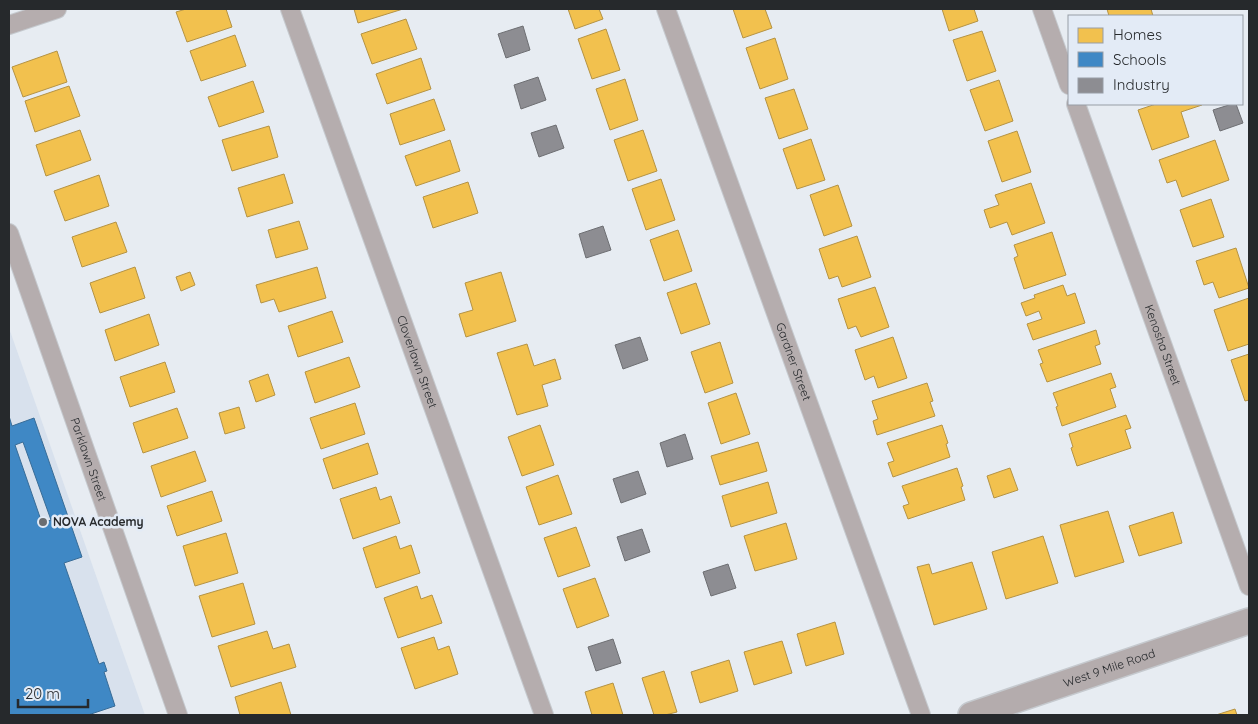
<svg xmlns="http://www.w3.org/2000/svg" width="1258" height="724" font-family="Quicksand,sans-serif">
	<rect width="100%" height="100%" fill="#e7ecf2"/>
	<path fill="#d8e1ed" d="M9,328L145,715H9Z"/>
	<g fill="#f2c14e" stroke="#b59344">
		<path d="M186,9H226L232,27L187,42L176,12Z"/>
		<path d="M354,9H403L358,23Z"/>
		<path d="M568,9H599L603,19L575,29Z"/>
		<path d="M733,9H765L772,28L743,38Z"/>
		<path d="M942,9H974L978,21L949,31Z"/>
		<path d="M1107,9H1151L1153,16H1109Z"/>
		<path d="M406,19L417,49L372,64L361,34Z"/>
		<path d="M606,29L620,70L592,79L578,39Z"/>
		<path d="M982,31L996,71L967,81L953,40Z"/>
		<path d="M235,35L246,66L201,81L190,51Z"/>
		<path d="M775,38L788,79L760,89L746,48Z"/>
		<path d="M57,51L67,82L23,97L12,67Z"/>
		<path d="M421,58L431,89L387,104L376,74Z"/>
		<path d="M625,79L638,120L610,130L596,89Z"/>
		<path d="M999,80L1013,121L985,131L970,90Z"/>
		<path d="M253,81L264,112L219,127L208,97Z"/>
		<path d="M69,86L80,116L35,132L25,101Z"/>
		<path d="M794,89L808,129L779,139L765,98Z"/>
		<path d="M434,99L445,130L400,145L390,114Z"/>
		<path d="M1156,104H1202V105L1181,112L1189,137L1152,150L1138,110Z"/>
		<path d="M269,126L278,157L232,171L222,140Z"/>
		<path d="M80,130L91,160L46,176L36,145Z"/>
		<path d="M643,130L657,171L628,181L614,140Z"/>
		<path d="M1017,131L1031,172L1002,182L988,141Z"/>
		<path d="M811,139L825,180L797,189L783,149Z"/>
		<path d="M450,140L460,171L416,186L405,156Z"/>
		<path d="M1215,140L1229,180L1182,197L1176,180L1167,183L1159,160Z"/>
		<path d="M284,174L293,203L247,217L238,188Z"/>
		<path d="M99,175L109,206L65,221L54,191Z"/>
		<path d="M661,179L675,220L646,230L632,189Z"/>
		<path d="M468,182L478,213L433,228L423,197Z"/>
		<path d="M1031,183L1045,223L1012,235L1007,222L990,228L984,210L999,205L995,195Z"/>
		<path d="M838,185L852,226L824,236L810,195Z"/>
		<path d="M1211,199L1224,237L1193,247L1180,210Z"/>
		<path d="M299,221L308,249L276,258L268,230Z"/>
		<path d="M116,222L127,252L82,267L72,237Z"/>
		<path d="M678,230L692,271L664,281L650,240Z"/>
		<path d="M1052,232L1066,275L1024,289L1014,258L1018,256L1014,245Z"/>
		<path d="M857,236L871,277L842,287L838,276L829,279L819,249Z"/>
		<path d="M1236,248L1249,288L1219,298L1213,282L1204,285L1196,261Z"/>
		<path d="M135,267L145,298L100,313L90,283Z"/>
		<path d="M317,267L326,298L279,312L274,299L261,303L256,285Z"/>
		<path d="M190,272L195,285L181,291L176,277Z"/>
		<path d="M501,272L516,321L466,337L459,314L473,310L465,283Z"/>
		<path d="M696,283L710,324L681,334L667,293Z"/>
		<path d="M1063,285L1067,296L1075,293L1085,323L1033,340L1027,324L1042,319L1039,311L1026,316L1021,303L1035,298L1034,295Z"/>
		<path d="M875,287L889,327L861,337L856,326L848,329L838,299Z"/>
		<path d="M1249,298V344L1228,351L1214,310Z"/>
		<path d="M332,311L343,342L298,357L288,326Z"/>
		<path d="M149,314L159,345L115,361L105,330Z"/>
		<path d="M1096,330L1100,344L1095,346L1101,364L1047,382L1040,364L1043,363L1038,350Z"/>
		<path d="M893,337L907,378L878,388L874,376L865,380L855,350Z"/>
		<path d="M720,342L733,383L705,393L691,352Z"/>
		<path d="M527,344L534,366L555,359L561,379L542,385L548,406L517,415L497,353Z"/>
		<path d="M1249,354V400L1245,401L1231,360Z"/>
		<path d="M349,357L360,387L315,403L305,372Z"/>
		<path d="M165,362L175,392L130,407L120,377Z"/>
		<path d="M1111,373L1116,387L1110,389L1116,407L1062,426L1056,407L1058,406L1053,393Z"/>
		<path d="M268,374L275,395L256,402L249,381Z"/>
		<path d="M927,383L933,401L930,402L935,416L877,435L873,421L878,419L872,401Z"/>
		<path d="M736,393L750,434L721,444L708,403Z"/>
		<path d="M355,403L365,434L321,449L310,418Z"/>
		<path d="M239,407L245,428L225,434L219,413Z"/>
		<path d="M177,408L188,438L143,453L133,423Z"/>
		<path d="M1126,415L1131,428L1125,430L1131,448L1077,466L1071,448L1073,447L1069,434Z"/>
		<path d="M540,425L554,465L522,476L508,437Z"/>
		<path d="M942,425L948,443L946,444L950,457L893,477L888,463L894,461L887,443Z"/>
		<path d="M758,442L767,471L720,485L711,456Z"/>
		<path d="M368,443L378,474L333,489L323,459Z"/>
		<path d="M195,451L206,481L161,497L151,466Z"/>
		<path d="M957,468L963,486L961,487L965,500L908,519L903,506L909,504L902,486Z"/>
		<path d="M1010,468L1018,490L994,498L987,476Z"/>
		<path d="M558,475L572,514L539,525L526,487Z"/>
		<path d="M768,482L777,513L731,527L722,496Z"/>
		<path d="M376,487L380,500L391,496L400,523L353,539L340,499Z"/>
		<path d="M212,491L222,521L177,536L167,506Z"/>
		<path d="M1108,511L1124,562L1075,577L1060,525Z"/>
		<path d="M1173,512L1182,543L1139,556L1129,526Z"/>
		<path d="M786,523L797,559L755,571L744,536Z"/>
		<path d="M576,527L590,566L558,577L544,538Z"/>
		<path d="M226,533L238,573L195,586L183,546Z"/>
		<path d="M396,536L400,549L411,545L420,573L376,588L363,548Z"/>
		<path d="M1043,536L1058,583L1006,599L992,552Z"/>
		<path d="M972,562L987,609L934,625L917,567L929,564L932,574Z"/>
		<path d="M595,578L609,616L577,628L563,589Z"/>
		<path d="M243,583L255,624L212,637L199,596Z"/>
		<path d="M417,586L421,599L432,595L442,623L398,638L384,598Z"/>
		<path d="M835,622L844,654L806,666L797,634Z"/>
		<path d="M267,631L273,649L289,644L296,667L231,687L218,646Z"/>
		<path d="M434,637L438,650L449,646L458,674L415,689L401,648Z"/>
		<path d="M782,641L792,673L754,685L744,652Z"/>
		<path d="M729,660L738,691L700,703L691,672Z"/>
		<path d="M664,671L677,712L665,715H654L642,678Z"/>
		<path d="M281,682L291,715H240L235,697Z"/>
		<path d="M613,683L623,715H592L585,692Z"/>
		<path d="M1235,709L1237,715H1216Z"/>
	</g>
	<path fill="#3f88c5" stroke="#386c97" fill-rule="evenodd" d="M9,416L12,426L34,418L82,557L64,563L99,664L104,662L107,671L104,672L115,706L88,715H9ZM23,442L51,520L42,523L15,445Z"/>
	<g fill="#8d8d92" stroke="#6e6f73">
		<path d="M523,26L530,50L506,58L498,34Z"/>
		<path d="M538,77L546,100L521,109L514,85Z"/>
		<path d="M1232,104H1236L1243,123L1220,131L1213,110Z"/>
		<path d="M556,125L564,148L539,157L531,133Z"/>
		<path d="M603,226L611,250L586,258L579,234Z"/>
		<path d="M640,337L648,360L623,369L615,345Z"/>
		<path d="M685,434L693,459L667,467L660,443Z"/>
		<path d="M638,471L646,494L621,503L613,479Z"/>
		<path d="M642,529L650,552L625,561L617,537Z"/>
		<path d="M728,564L736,588L711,596L703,572Z"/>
		<path d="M613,639L621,663L596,671L588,647Z"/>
	</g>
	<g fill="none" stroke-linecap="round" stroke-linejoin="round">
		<defs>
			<g id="minor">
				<path id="s1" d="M290,9L544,715"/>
				<path id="s2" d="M666,9L921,715"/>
				<path d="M1042,9L1069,85"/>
				<path d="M9,25L57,9"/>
				<path id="s3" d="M1076,104L1249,586"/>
				<path id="s4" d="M9,233L178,715"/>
			</g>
			<g id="secondary">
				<path id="s5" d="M971,715L1249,621"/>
			</g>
		</defs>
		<use href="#minor" stroke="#c5c9ce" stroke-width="20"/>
		<use href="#secondary" stroke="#c5c9ce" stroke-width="28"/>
		<use href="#minor" stroke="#b5adae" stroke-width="18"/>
		<use href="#secondary" stroke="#b4acad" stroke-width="25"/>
	</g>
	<circle fill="#6a6d71" stroke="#e3ebf6" stroke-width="2" cx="43" cy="522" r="5"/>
	<g text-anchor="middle" stroke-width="5" stroke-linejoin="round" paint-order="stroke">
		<g font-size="12" fill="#26292c" stroke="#e3ebf6">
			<text dy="4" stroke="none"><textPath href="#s3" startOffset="256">Kenosha Street</textPath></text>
			<text dy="4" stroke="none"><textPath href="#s1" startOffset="375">Cloverlawn Street</textPath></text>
			<text dy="4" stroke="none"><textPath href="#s2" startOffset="375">Gardner Street</textPath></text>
			<text dy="4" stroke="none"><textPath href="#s4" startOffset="240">Parklawn Street</textPath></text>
			<text dy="4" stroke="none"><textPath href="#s5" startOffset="146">West 9 Mile Road</textPath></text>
		</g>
		<g font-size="12" font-weight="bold" fill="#26292c" stroke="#e3ebf6" text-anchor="start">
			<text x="53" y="526">NOVA Academy</text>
		</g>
	</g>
	<rect width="1258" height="724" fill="none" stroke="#26292c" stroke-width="20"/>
	<rect x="1068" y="15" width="175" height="90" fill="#e3ebf6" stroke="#979da5"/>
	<rect x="1078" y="28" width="25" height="15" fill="#f2c14e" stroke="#979da5"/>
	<text x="1113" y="40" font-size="15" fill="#26292c">Homes</text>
	<rect x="1078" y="52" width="25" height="15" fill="#3f88c5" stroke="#979da5"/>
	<text x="1113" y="65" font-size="15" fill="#26292c">Schools</text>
	<rect x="1078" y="78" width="25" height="15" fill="#8d8d92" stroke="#979da5"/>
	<text x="1113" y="90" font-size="15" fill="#26292c">Industry</text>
	<path d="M18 699v8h70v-8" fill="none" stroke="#26292c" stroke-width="2.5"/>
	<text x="25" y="699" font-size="15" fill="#26292c" stroke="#e3ebf6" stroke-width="4" paint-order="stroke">20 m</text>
</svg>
